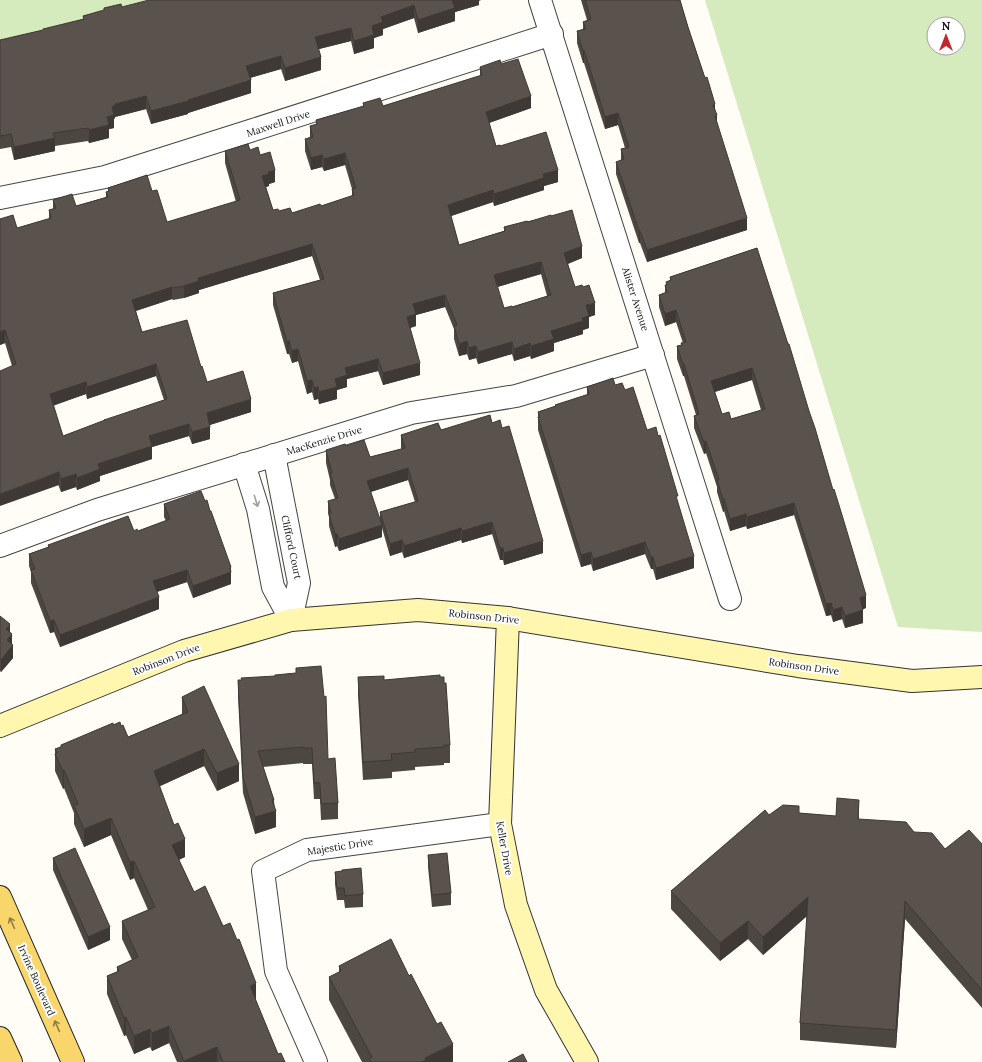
<svg xmlns="http://www.w3.org/2000/svg" width="982" height="1062" font-family="Lora,serif">
	<rect width="100%" height="100%" fill="#fffdf5"/>
	<g fill="#d5ebbd" fill-rule="evenodd">
		<path d="M0,0H161L0,44Z"/>
		<path d="M705,0H982V632L898,627ZM934,24H958V48H934Z"/>
	</g>
	<g fill="none" stroke-linecap="round" stroke-linejoin="round">
		<defs>
			<g id="street">
				<path d="M540,0L730,599"/>
				<path d="M0,198L105,177L250,131L552,34"/>
				<path d="M244,464L258,509L273,587L291,620L299,583L274,455"/>
				<path d="M0,546L97,510L411,413L516,396L653,355"/>
				<path d="M316,1062L276,971L263,871L307,850L500,824"/>
			</g>
			<g id="secondary">
				<path d="M508,618L500,824L516,905L546,990L587,1062"/>
				<path d="M0,726L184,651L291,620L418,610L508,618L798,666L912,681L982,677"/>
			</g>
			<g id="primary">
				<path d="M0,897L73,1062"/>
				<path d="M0,1038L11,1062"/>
			</g>
		</defs>
		<use href="#street" stroke="#444" stroke-width="24"/>
		<use href="#secondary" stroke="#333" stroke-width="24"/>
		<use href="#primary" stroke="#222" stroke-width="24"/>
		<use href="#street" stroke="#fff" stroke-width="22"/>
		<use href="#secondary" stroke="#fff6b0" stroke-width="22"/>
		<use href="#primary" stroke="#f9d66b" stroke-width="22"/>
	</g>
	<g fill="#4d4742" fill-rule="evenodd">
		<path d="M581,0H680L688,27L715,109L717,123L747,230L647,262L640,243H639L616,174V162L621,160V149L625,148L618,125L605,129L584,63H583L577,43V31L583,29V22L587,20Z"/>
		<path d="M479,1V5L455,12V21L418,33L414,18L383,29V35L374,38V48L354,54L351,41L319,49L321,70L285,81L281,69L250,78L251,93L188,113V114L151,124L146,109L115,117V118L114,119V128L109,129V138L89,143L88,141L55,146V151L14,160L11,147L0,149V40L43,30L83,19V16L122,7Z"/>
		<path d="M501,64L531,108L489,123L496,146H500L558,182L544,186V190L494,206L493,202L451,216L459,245L504,231V227L551,216L582,258L568,264L575,287L595,315L589,317V328L583,330V334L554,343V351L531,359L530,356L514,361L512,354L478,364L476,358L469,360L467,354L459,356L454,339V329L445,307L416,315V326L410,328L420,375L383,385L378,371L347,379V387L337,390V399L319,404L318,399L314,400L312,392L307,394L298,361L292,363L289,354H287L273,305V293L320,280L312,256L199,290V293L184,298L173,300L172,299L136,311L142,332L201,367L207,382L251,412L209,425L210,439L192,444L189,436L152,447V459L100,476V481L77,490L76,487L61,492L12,366L5,343L0,345V219L17,228L49,219V210L53,209V200L76,206L106,197V192H108V188L152,191L167,222L236,202L225,163V151L250,150L260,155L275,182L269,184V186L266,187L273,210L292,213L321,206L352,196V189L345,165L324,171L322,167L311,170L305,151V139L310,137V126L316,125V120L363,106V103L383,106L480,76V67ZM541,274L547,296L512,307L504,308L497,287ZM156,376L164,400L63,436L53,405L86,394L87,399Z"/>
		<path d="M757,248L866,608L863,609V623L845,628L842,619L833,622L831,615L826,616L794,515L747,529L746,526L730,531L724,511L723,512L717,492V487L706,453L704,454L694,428V416L696,415L684,376H683L677,359V346L681,345V343H683L676,322L665,326L659,307V295L665,293V285H666V282L670,281V277ZM752,380L761,410L731,419L722,414L715,392Z"/>
		<path d="M615,385L625,390L647,430L678,503L694,568L656,580L653,569H651L645,554L593,571L591,564L581,567L538,430V412L555,406V405L587,395V387Z"/>
		<path d="M492,423L543,553L504,565L503,560H500L492,534L462,543L461,540L404,558L402,552L390,556L382,528V537L339,551L337,546L335,547L329,526V517L328,513V501L335,499L330,485V480L326,463V450L346,446L370,457L401,449V435ZM408,480L415,502L380,512V522L371,492Z"/>
		<path d="M205,501L231,567V584L193,598L187,582L157,592L159,609L60,647L54,632L50,633L31,583V572L29,566V554L48,547V545L134,531H138L166,521L164,517V504Z"/>
		<path d="M0,616L10,633L13,658L1,672L0,671Z"/>
		<path d="M358,677L384,680L450,745V763H444V765L415,767V770L392,772V778L363,780L358,695Z"/>
		<path d="M238,680L328,759L338,803V819L321,820L320,799H314L312,764H303V763L263,767L274,800L276,827L255,834L243,793L238,697Z"/>
		<path d="M182,697L239,781L217,791L204,766L159,786L185,857L179,860L194,892L256,1001L278,1054L285,1062H177L169,1043L152,1051L150,1047L134,1054L126,1035L124,1036L107,994V976L117,972V967L132,960L122,939V921L148,910L134,878L130,880L111,835L84,847L74,824V813L64,788L63,789L55,771V749L113,725L121,726L128,737L182,714Z"/>
		<path d="M799,813L859,819L914,832L945,849L982,844V1008L905,919L896,1048L800,1040V1023L807,916L763,955L748,939L720,961L671,909V891L769,815Z"/>
		<path d="M428,855L451,893V905L432,907L428,867Z"/>
		<path d="M53,858L110,940L88,950L53,870Z"/>
		<path d="M335,872L363,894V907L345,908L344,900H337L335,884Z"/>
		<path d="M339,966L453,1062H362L329,1000V977L339,972Z"/>
	</g>
	<g fill="#3f3936">
		<path d="M452,0H481L479,1V5L455,12V21L418,33V20Z"/>
		<path d="M414,5V18L383,29V35L374,38V48L354,54V41L381,17Z"/>
		<path d="M351,28V41L315,50V37Z"/>
		<path d="M584,50V63H583V51Z"/>
		<path d="M281,56V69L246,79V66Z"/>
		<path d="M321,57V70L285,81V68Z"/>
		<path d="M251,80V93L188,113V114L151,124V111Z"/>
		<path d="M146,96V109L115,117V118L114,119V128L109,129V138L89,143V130L107,117L112,107L115,104Z"/>
		<path d="M531,96V108L486,124V112Z"/>
		<path d="M715,104V116L717,115V127L715,128L713,105Z"/>
		<path d="M618,113V125L605,129V117Z"/>
		<path d="M55,138V151L14,160V147Z"/>
		<path d="M345,153V165L324,171V159Z"/>
		<path d="M322,155V167L311,170V158Z"/>
		<path d="M275,170V182L269,184V186L262,188V176L268,172Z"/>
		<path d="M558,170V182L544,186V190L494,206V194L543,174Z"/>
		<path d="M493,190V202L448,217V205Z"/>
		<path d="M747,218V230L647,262V250Z"/>
		<rect x="639" y="231" width="1" height="12"/>
		<path d="M312,244V256L199,290V293L184,298V286L198,278Z"/>
		<path d="M582,246V258L564,265V253Z"/>
		<path d="M541,262V274L494,288V275Z"/>
		<path d="M172,287V299L132,312V300Z"/>
		<path d="M445,295V307L416,315V326L407,329V317L413,304Z"/>
		<path d="M595,303V315L589,317V328L583,330V334L554,343V351L531,359V346L551,331L582,318L586,305Z"/>
		<path d="M676,310V322L665,326V314Z"/>
		<path d="M5,330V343L0,345V332Z"/>
		<path d="M289,341V354H287V342Z"/>
		<path d="M467,341V354L459,356V344Z"/>
		<path d="M512,342V354L478,364V352Z"/>
		<path d="M530,343V356L514,361V349Z"/>
		<path d="M476,346V358L469,360V348Z"/>
		<path d="M298,349V361L292,363V351Z"/>
		<path d="M378,359V371L347,379V387L337,390V399L319,404V392L335,379L345,368Z"/>
		<path d="M420,363V375L383,385V373Z"/>
		<path d="M156,364V376L87,399V387Z"/>
		<rect x="683" y="364" width="1" height="12"/>
		<path d="M752,368V380L711,393V381Z"/>
		<path d="M312,380V392L307,394V381Z"/>
		<path d="M86,382V394L50,407V394Z"/>
		<path d="M318,387V399L314,400V388Z"/>
		<path d="M251,399V412L207,426V413Z"/>
		<path d="M189,424V436L152,447V459L100,476V481L77,490V478L98,464L149,436Z"/>
		<path d="M210,427V439L192,444V432Z"/>
		<path d="M706,441V453L704,454V442Z"/>
		<path d="M408,468V480L367,493V481Z"/>
		<path d="M59,472V485L0,506V494Z"/>
		<path d="M76,474V487L61,492V479Z"/>
		<path d="M723,499H724V511L723,512Z"/>
		<path d="M794,503V515L747,529V517Z"/>
		<path d="M746,514V526L730,531V519Z"/>
		<path d="M492,522V534L462,543V531Z"/>
		<path d="M382,525V537L339,551V539Z"/>
		<path d="M461,528V540L404,558V546Z"/>
		<path d="M335,534H337V546L335,547Z"/>
		<path d="M402,540V552L390,556V544Z"/>
		<path d="M543,541V553L504,565V553Z"/>
		<path d="M645,542V554L593,571V559Z"/>
		<rect x="500" y="548" width="3" height="12"/>
		<path d="M591,552V564L581,567V555Z"/>
		<path d="M694,556V568L656,580V568Z"/>
		<rect x="651" y="557" width="2" height="12"/>
		<path d="M231,567V584L193,598V586Z"/>
		<path d="M187,570V582L153,593V581Z"/>
		<path d="M866,595V608L860,610V598Z"/>
		<path d="M159,597V609L60,647V635Z"/>
		<path d="M831,603V615L826,616V604Z"/>
		<path d="M842,607V619L833,622V610Z"/>
		<path d="M863,610V623L845,628V616Z"/>
		<path d="M54,620V632L50,633V621Z"/>
		<path d="M10,624V636L6,629Z"/>
		<path d="M12,634V646L7,640Z"/>
		<path d="M13,645V658L1,672V660Z"/>
		<path d="M204,749V766L154,789V771Z"/>
		<path d="M239,764V781L217,791V773Z"/>
		<path d="M64,770V788L63,789V771Z"/>
		<path d="M859,800V818L858,836V819Z"/>
		<path d="M276,811V827L255,834V817Z"/>
		<path d="M111,818V835L84,847V829Z"/>
		<path d="M185,839V857L172,862V845Z"/>
		<path d="M134,861V878L130,880V862Z"/>
		<path d="M808,897V915L763,955V937Z"/>
		<path d="M905,901V919L896,1048V1030Z"/>
		<path d="M748,921V939L720,961V943Z"/>
		<path d="M110,927V940L88,950V937Z"/>
		<path d="M256,983V1001L250,986Z"/>
		<path d="M126,1017V1035L124,1036V1018Z"/>
		<path d="M169,1026V1043L152,1051V1033Z"/>
		<path d="M150,1029V1047L134,1054V1036Z"/>
		<path d="M453,1044V1062H422L425,1058Z"/>
		<path d="M217,1047V1062H184V1061Z"/>
	</g>
	<g fill="#5a524d" stroke="#3f3936" fill-rule="evenodd">
		<path d="M149,0H452L455,8L418,20L414,5L381,17L383,22L372,26L374,35L354,41L351,28L315,37L321,57L285,68L281,56L246,66L251,80L188,100V101L151,111L146,96L115,104V105L112,107L114,115L107,117L109,125L89,130L88,128L53,133L55,138L14,147L11,134L0,136V40L43,30V29L84,19L83,16L104,10V8L121,4L122,7Z"/>
		<path d="M585,0H680L688,27L705,78L707,77L715,104L713,105L717,115L715,116L747,218L647,250L640,231H639L616,162L624,159L621,149L629,147L618,113L605,117L584,50L583,51L577,31L586,29L583,22L591,19Z"/>
		<path d="M518,59L531,96L486,112L496,146L500,145V146L546,132L558,170L543,174L544,178L494,194L493,190L448,205L459,245L505,231L504,227L527,221L528,222L551,215V216L572,210L582,246L564,253L575,287L582,285L583,287L589,285L595,303L586,305L589,316L582,318L583,321L551,331L554,339L531,346L530,343L514,349L512,342L478,352L476,346L469,348L467,341L459,344L454,326L457,325L445,295L413,304L416,314L407,317L420,363L383,373L378,359L345,368L347,375L335,379L337,387L319,392L318,387L314,388L312,380L307,381L298,349L292,351L289,341L287,342L273,293L324,279L312,244L198,278L199,281L184,286L173,288L172,287L132,300L142,332L187,320L201,367L202,366L207,382L243,371L251,399L207,413L210,427L192,432L189,424L149,436L152,446L98,464L100,469L77,478L76,474L61,479L59,472L0,494V371L16,364L5,330L0,332V219L13,215L17,228L51,218L49,210L56,208L53,200L72,194L76,206L108,197L106,192L109,191L108,188L147,175L152,191L157,190L167,222L240,200L225,151L248,144L250,150L258,147L260,155L270,152L275,170L268,172L269,174L262,176L273,210L278,209L279,211L290,208L292,213L320,204L321,206L354,195L352,189L356,188L345,153L324,159L322,155L311,158L305,139L313,137L310,126L317,124L316,120L364,106L363,103L380,98L383,106L482,75L480,67L500,60L501,64ZM541,262L551,295L512,307V306L504,308L494,275ZM156,364L167,399L104,420H105L63,436L50,394L86,382L87,387Z"/>
		<path d="M757,248L788,344H789L809,411L815,428L833,490L834,489L842,515L866,595L860,598L863,610L845,616L842,607L833,610L831,603L826,604L794,503L747,517L746,514L730,519L724,499H723L717,480H719L706,441L704,442L694,416L699,414L684,364H683L677,346L682,345L681,343L686,342L676,310L665,314L659,295L667,292L665,285H667L666,282L671,280L670,277ZM752,368L765,409L731,419L729,412L722,414L711,381Z"/>
		<path d="M613,378L615,385L622,383L625,390L633,387L647,430L656,427L658,436L660,435L678,496H676L694,556L656,568L653,557H651L645,542L593,559L591,552L581,555L538,417H540L538,412L556,406L555,405L589,394L587,387Z"/>
		<path d="M490,415L492,423L500,420L502,428L509,426L543,541L504,553L503,548H500L492,522L462,531L461,528L404,546L402,540L390,544L380,512L418,501L408,468L367,481L382,525L339,539L337,534H335L329,514L331,513L328,501L338,498L330,473H332L326,450L345,444L346,446L364,440L370,457L405,448L401,435L438,423L441,430Z"/>
		<path d="M201,491L205,501L207,500L210,511H211L231,567L230,568L231,572L193,586L187,570L153,581L159,597L60,635L54,620L50,621L31,570L35,569L29,554L49,547L48,545L128,516L134,531L137,529L138,531L170,519L164,504Z"/>
		<path d="M0,616L10,624L6,629L12,634L7,640L13,645L1,660L0,659Z"/>
		<path d="M321,666L324,697L326,696L328,759L335,758L338,803L321,804L320,783H314L312,748H303V747L258,751L274,800H272L276,811L255,817L243,777L238,680H242L241,678L275,676V675L296,673V668Z"/>
		<path d="M440,675V677H444V683H446L450,745H444V747L415,749V752L391,754L392,760L363,762L358,677L384,676V680Z"/>
		<path d="M204,686L239,764L217,773L204,749L154,771L174,825L178,823L185,839L172,845L194,892L205,886L223,926L230,923L237,940L239,939L256,983L250,986L278,1054L281,1053L285,1062H223L217,1047L184,1061L169,1026L152,1033L150,1029L134,1036L126,1017L124,1018L107,976L119,971L117,967L138,957L122,921L155,907L134,861L130,862L111,818L84,829L74,806L78,804L64,770L63,771L55,754L57,753L55,749L61,747V745L113,723V725L120,722L121,726L123,725L128,737L188,712L182,697Z"/>
		<path d="M837,798L859,800L858,819L906,822L914,832L932,833L945,849L969,830L982,844V990L905,901L896,1030L800,1023L808,897L763,937L748,921L720,943L671,891L765,810L769,815L783,805L799,806V813L836,816Z"/>
		<path d="M75,848L110,927L88,937L53,858Z"/>
		<path d="M447,853L451,893L432,895L428,855Z"/>
		<path d="M361,868L363,894L345,896L344,888H337L335,872L342,871V870Z"/>
		<path d="M391,939L409,976L411,974L437,1024L441,1022L453,1044L425,1058L426,1060L422,1062H371L369,1059L372,1057L329,977L341,971L339,966Z"/>
		<path d="M523,1054L527,1062H508Z"/>
	</g>
	<defs><path id="oneway-shaft" d="M-6 0H5M1.5-3L5.5 0L1.5 3" fill="none" stroke-width="1.6" stroke-linecap="round" stroke-linejoin="round"/></defs>
	<use stroke="#a0a0a0" href="#oneway-shaft" transform="translate(256 501) rotate(73)"/>
	<g stroke="#917d42">
		<use href="#oneway-shaft" transform="translate(12 923) rotate(-114)"/>
		<use href="#oneway-shaft" transform="translate(57 1026) rotate(-114)"/>
	</g>
	<g text-anchor="middle" stroke-width="4" stroke-linejoin="round" paint-order="stroke">
		<g font-size="10" fill="#111" stroke="#fff">
			<text transform="translate(278 123) rotate(-18)" y="4">Maxwell Drive</text>
			<text transform="translate(636 299) rotate(72)" y="4">Alister Avenue</text>
			<text transform="translate(324 440) rotate(-17)" y="4">MacKenzie Drive</text>
			<text transform="translate(292 547) rotate(78)" y="4">Clifford Court</text>
			<text transform="translate(484 616) rotate(6)" y="4">Robinson Drive</text>
			<text transform="translate(166 659) rotate(-21)" y="4">Robinson Drive</text>
			<text transform="translate(804 666) rotate(8)" y="4">Robinson Drive</text>
			<text transform="translate(340 846) rotate(-9)" y="4">Majestic Drive</text>
			<text transform="translate(505 848) rotate(80)" y="4">Keller Drive</text>
			<text transform="translate(37 980) rotate(66)" y="4">Irvine Boulevard</text>
		</g>
	</g>
	<g transform="translate(946 36)"><circle r="19" fill="#ffffff" stroke="#a0a0a0"/>
	<path d="M0-3L7 15L0 10L-7 15Z" fill="#c4262e"/>
	<text y="-6" font-size="11" font-weight="bold" text-anchor="middle" fill="#111111">N</text>
	</g>
</svg>
